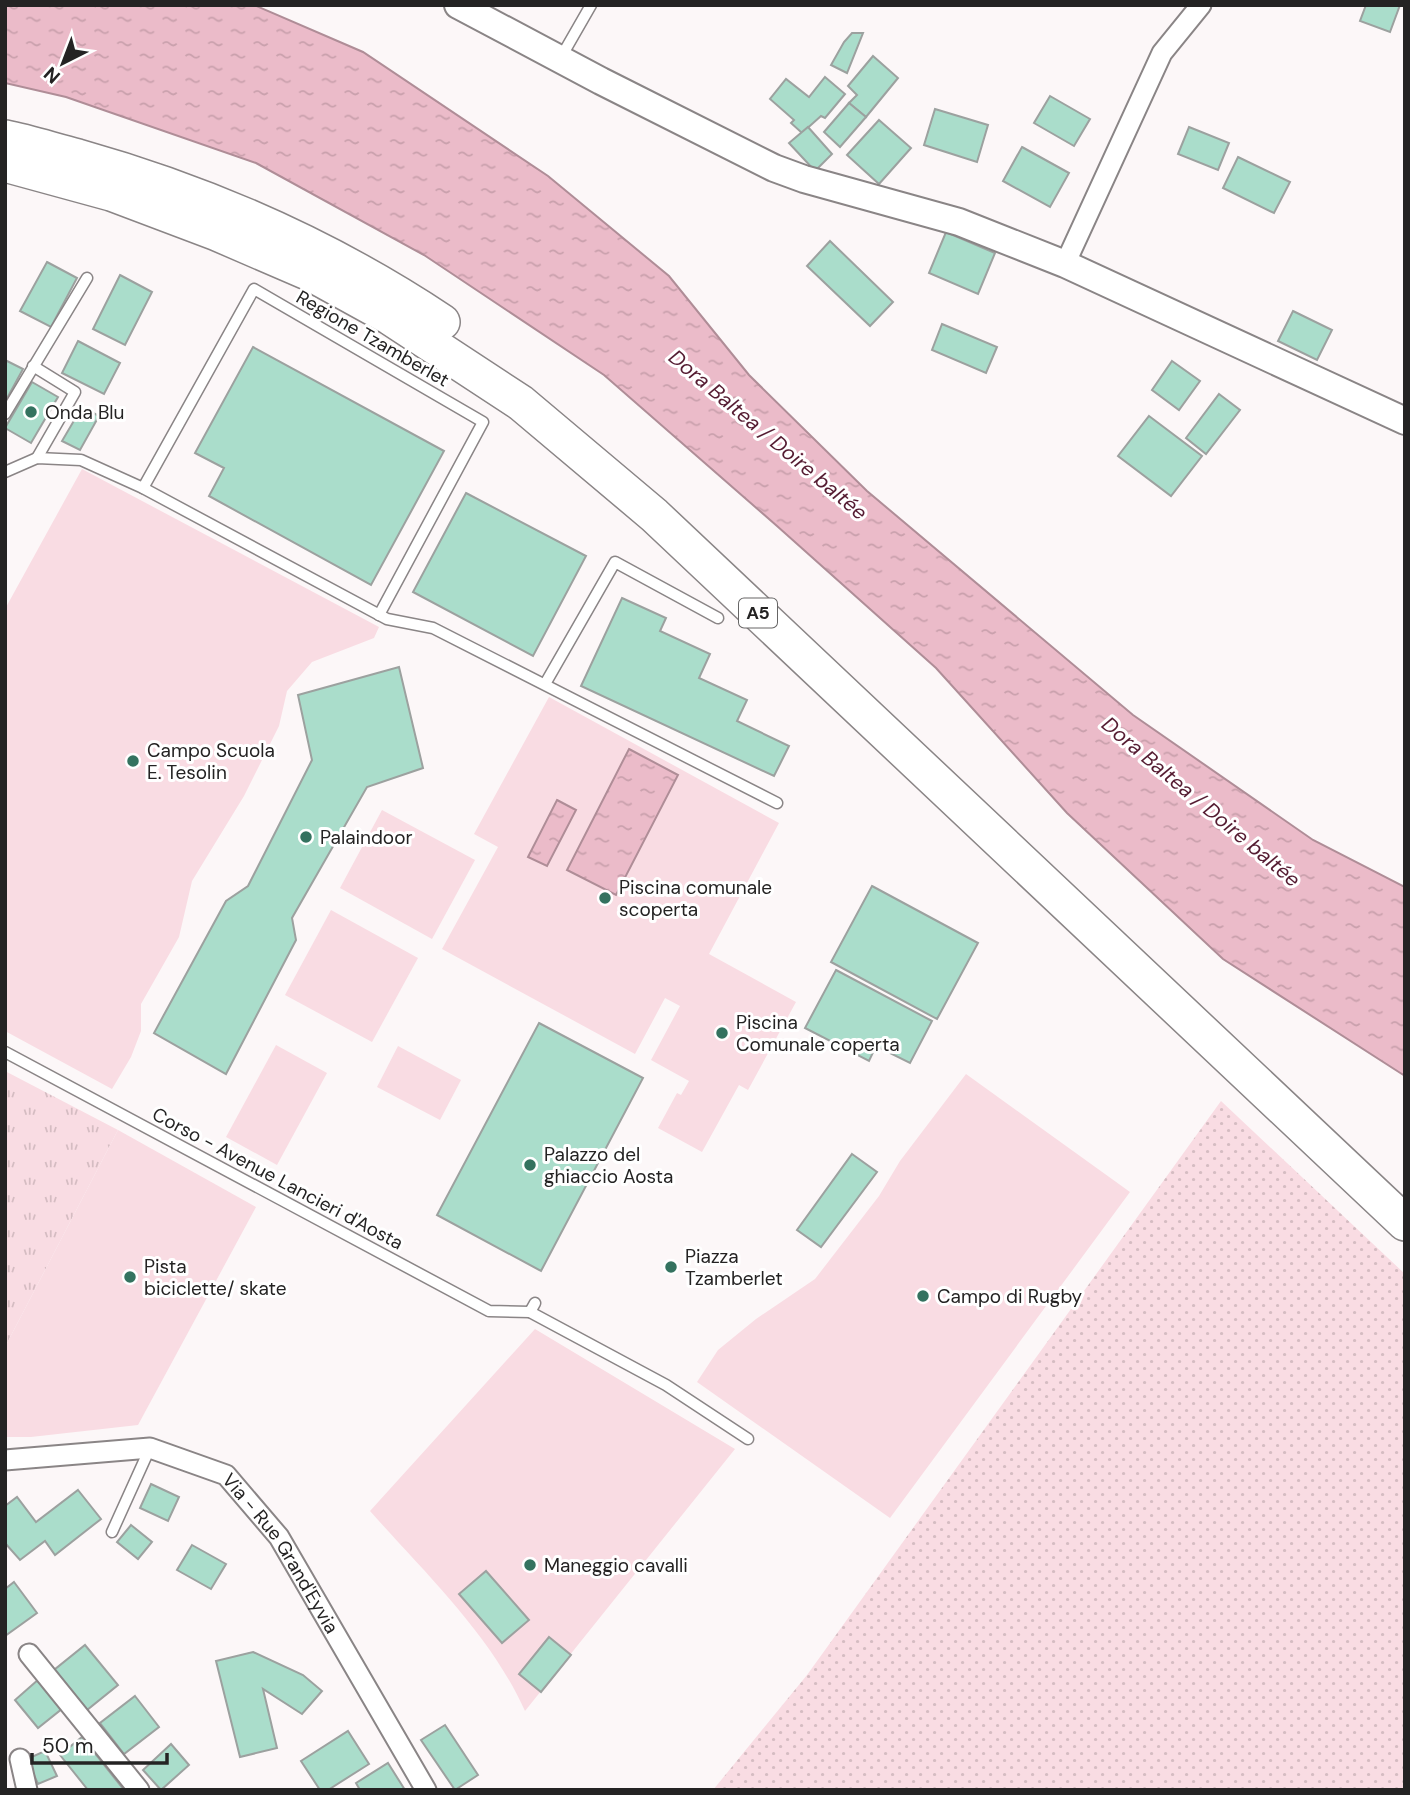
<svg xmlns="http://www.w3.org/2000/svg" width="1410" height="1795" font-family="'DM Sans',sans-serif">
	<defs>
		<pattern id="grass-dots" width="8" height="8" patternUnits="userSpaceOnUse" patternTransform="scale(1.75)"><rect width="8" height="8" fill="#f9dce3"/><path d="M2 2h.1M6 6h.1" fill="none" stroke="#d5bcc2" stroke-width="1.8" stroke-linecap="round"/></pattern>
		<pattern id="park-tufts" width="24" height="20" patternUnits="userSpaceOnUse" patternTransform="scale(1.75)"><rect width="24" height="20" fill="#f9dce3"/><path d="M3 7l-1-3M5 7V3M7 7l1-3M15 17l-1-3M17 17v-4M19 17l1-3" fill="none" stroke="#d5bcc2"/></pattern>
		<pattern id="water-ripples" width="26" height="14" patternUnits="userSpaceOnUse" patternTransform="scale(1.75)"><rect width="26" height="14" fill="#ebbbc9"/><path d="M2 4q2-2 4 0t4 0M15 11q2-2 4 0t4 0" fill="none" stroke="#c9a0ac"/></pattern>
	</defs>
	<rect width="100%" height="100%" fill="#fcf7f8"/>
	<path fill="url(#grass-dots)" d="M1221,1101L1405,1274V1790H713L807,1675Z"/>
	<path fill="url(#park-tufts)" d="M5,1071L118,1130L5,1347Z"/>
	<g fill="#f9dce3">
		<path d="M82,469L379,627L374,638L312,662L287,691L279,726L244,796L192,881L179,937L141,1004V1031L131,1057L112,1089L5,1031V609Z"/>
		<path d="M549,697L779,823L709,954L796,1002L748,1090L739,1085L702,1152L658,1128L677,1093L681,1095L689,1081L651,1060L680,1006L665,998L635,1054L442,949L498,847L474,834Z"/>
		<path d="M382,810L475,860L432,939L340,888Z"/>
		<path d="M331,910L418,958L372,1042L285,995Z"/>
		<path d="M276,1045L327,1073L277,1165L226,1137Z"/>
		<path d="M398,1046L461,1080L440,1120L377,1087Z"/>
		<path d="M966,1074L1130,1192L890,1518L697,1382L718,1350L756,1319L815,1279L879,1196L900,1161Z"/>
		<path d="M118,1130L256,1207L138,1425L31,1437H5V1347Z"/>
		<path d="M535,1329L735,1449L525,1711C491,1635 425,1573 370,1511Z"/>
	</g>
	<g fill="url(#water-ripples)" stroke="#af8d97" stroke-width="2">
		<path d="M5,5H254L363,52L548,176L669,276L749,375L867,491L1133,715L1313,840L1405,887V1076L1223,959L1067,813L936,668L777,526L604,375L424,255L256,163L66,97L5,83Z"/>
		<path d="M629,749L678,775L616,895L567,870Z"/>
		<path d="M557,800L576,810L547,866L528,857Z"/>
	</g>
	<g fill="#aaddcb" stroke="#9ca19f" stroke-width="2">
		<path d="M1366,5H1400L1390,32L1360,21Z"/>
		<path d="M852,33H863L847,73L831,65L844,42Z"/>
		<path d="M873,56L898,78L866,117L849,103L857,95L848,86Z"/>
		<path d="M825,77L845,94L825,118L821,116L802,133L791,123L794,120L770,99L786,79L809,97Z"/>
		<path d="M1050,96L1090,119L1074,146L1034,123Z"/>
		<path d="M849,103L866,117L840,147L824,132Z"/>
		<path d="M935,109L988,125L977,162L924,145Z"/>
		<path d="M879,120L911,148L879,184L847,155Z"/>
		<path d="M808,127L832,154L815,171L789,143Z"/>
		<path d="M1189,127L1229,143L1218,170L1178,154Z"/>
		<path d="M1022,147L1069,173L1050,207L1003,181Z"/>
		<path d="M1238,157L1290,182L1274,213L1223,188Z"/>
		<path d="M946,232L995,253L978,294L929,273Z"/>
		<path d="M830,241L893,302L870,326L807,266Z"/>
		<path d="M47,262L77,278L51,327L20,311Z"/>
		<path d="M120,275L152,292L125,345L93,329Z"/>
		<path d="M1293,311L1332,330L1317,360L1278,341Z"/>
		<path d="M942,324L997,347L986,373L932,350Z"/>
		<path d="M78,341L120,363L104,394L62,373Z"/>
		<path d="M253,347L444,451L371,585L209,496L224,468L195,453Z"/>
		<path d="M5,360L23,369L5,402Z"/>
		<path d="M1172,361L1200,381L1179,410L1152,390Z"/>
		<path d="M32,382L58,397L31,443L5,428Z"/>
		<path d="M1219,394L1240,410L1206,454L1186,438Z"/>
		<path d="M82,407L99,416L80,450L62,441Z"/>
		<path d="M1149,416L1202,456L1171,496L1118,456Z"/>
		<path d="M466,493L586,556L533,656L413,592Z"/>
		<path d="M622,598L666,618L660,631L710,654L699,678L747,700L737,721L789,746L774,776L581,686Z"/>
		<path d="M399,667L423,768L367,787L292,918L296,940L226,1074L154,1033L226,901L248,886L312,760L298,695Z"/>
		<path d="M872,886L978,943L937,1019L831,962Z"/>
		<path d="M836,970L932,1021L910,1063L876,1046L869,1061L805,1028Z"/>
		<path d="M539,1023L643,1078L541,1271L437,1215Z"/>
		<path d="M852,1154L877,1172L821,1247L797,1230Z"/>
		<path d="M151,1484L179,1497L168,1521L140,1508Z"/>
		<path d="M78,1490L101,1519L55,1555L45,1541L20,1560L5,1543V1506L17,1497L36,1522Z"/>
		<path d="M131,1525L152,1542L138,1559L117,1542Z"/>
		<path d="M192,1545L226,1564L211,1589L177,1570Z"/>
		<path d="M486,1571L529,1620L502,1643L459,1594Z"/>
		<path d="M14,1582L37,1613L5,1636V1589Z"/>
		<path d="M549,1637L571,1655L541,1692L519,1674Z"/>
		<path d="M85,1645L118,1685L87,1710L54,1670Z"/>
		<path d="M253,1652L303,1675L322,1691L302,1714L263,1689L277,1748L240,1757L216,1661Z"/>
		<path d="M39,1679L63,1708L38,1728L15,1700Z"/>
		<path d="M135,1696L159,1727L124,1754L100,1723Z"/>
		<path d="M445,1725L478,1775L455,1790L421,1740Z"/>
		<path d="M348,1731L369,1764L328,1790H320L301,1761Z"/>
		<path d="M82,1737L124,1790H88L60,1755Z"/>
		<path d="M171,1744L189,1765L161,1790L143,1770Z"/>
		<path d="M45,1751L57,1776L38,1784L27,1759Z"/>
		<path d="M388,1763L405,1790H360L356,1783Z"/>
	</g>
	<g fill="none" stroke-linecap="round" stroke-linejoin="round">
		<defs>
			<g id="lane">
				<path d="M560,59L591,5"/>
				<path d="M33,366L75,392L37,458"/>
				<path d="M5,414L87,278"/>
				<path d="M5,472L37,458L81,460L143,488L387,619L433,628L777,803"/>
				<path d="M143,488L254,289L483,422L379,615"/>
				<path d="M545,684L615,562L718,618"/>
				<path d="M5,1052L489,1311L530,1312L535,1303"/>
				<path d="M530,1312L666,1385L748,1439"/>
				<path d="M112,1532L150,1448"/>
			</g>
			<g id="street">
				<path d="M1065,264L1162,53L1201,5"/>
				<path id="s1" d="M5,1460L150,1448L226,1475L279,1537L426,1790"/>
				<path d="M29,1654L139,1790"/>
				<path d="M20,1759L27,1790"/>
			</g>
			<path id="secondary" d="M458,5L601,81L774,168L804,179L959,222L1065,264L1405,421"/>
			<g id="highway">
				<path d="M5,138C30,143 54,151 78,157C206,193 331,248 442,322"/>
				<path d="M5,164L111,193L217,233L312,274L390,317L521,403L654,515L1405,1223"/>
			</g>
		</defs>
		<use href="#lane" stroke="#8a8586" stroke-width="13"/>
		<use href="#street" stroke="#8a8586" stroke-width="23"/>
		<use href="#secondary" stroke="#8a8586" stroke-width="30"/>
		<use href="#highway" stroke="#8a8586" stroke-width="38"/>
		<use href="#lane" stroke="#fff" stroke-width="10"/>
		<use href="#street" stroke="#fff" stroke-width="19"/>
		<use href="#secondary" stroke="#fff" stroke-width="26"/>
		<use href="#highway" stroke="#fff" stroke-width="35"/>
	</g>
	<g fill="#34725f" stroke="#fff" stroke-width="2.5">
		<circle cx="31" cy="412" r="7"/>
		<circle cx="133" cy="761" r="7"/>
		<circle cx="306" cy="837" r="7"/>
		<circle cx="605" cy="898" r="7"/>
		<circle cx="722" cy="1033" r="7"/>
		<circle cx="530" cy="1165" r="7"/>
		<circle cx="671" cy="1267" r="7"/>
		<circle cx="130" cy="1277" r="7"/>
		<circle cx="923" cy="1296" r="7"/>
		<circle cx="530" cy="1565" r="7"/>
	</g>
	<g text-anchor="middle" stroke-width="6" stroke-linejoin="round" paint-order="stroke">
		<rect fill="#fff" stroke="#666565" stroke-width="2" x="739" y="598.5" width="38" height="29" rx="5"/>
		<g font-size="18" font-weight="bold" fill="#242323">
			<text x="758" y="619">A5</text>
		</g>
		<g font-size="19" fill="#242323" stroke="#fff">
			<text transform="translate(373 338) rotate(30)" y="7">Regione Tzamberlet</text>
			<text transform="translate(278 1178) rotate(28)" y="7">Corso - Avenue Lancieri d'Aosta</text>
			<text dy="7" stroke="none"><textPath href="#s1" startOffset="322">Via - Rue Grand'Eyvia</textPath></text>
		</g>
		<g font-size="19" fill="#242323" stroke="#fff" text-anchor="start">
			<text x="45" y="419">Onda Blu</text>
			<text x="147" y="757">Campo Scuola<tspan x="147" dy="22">E. Tesolin</tspan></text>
			<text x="320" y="844">Palaindoor</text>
			<text x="619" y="894">Piscina comunale<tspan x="619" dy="22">scoperta</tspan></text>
			<text x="736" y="1029">Piscina<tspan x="736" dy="22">Comunale coperta</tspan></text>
			<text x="544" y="1161">Palazzo del<tspan x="544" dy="22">ghiaccio Aosta</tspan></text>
			<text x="685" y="1263">Piazza<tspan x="685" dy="22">Tzamberlet</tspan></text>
			<text x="144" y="1273">Pista<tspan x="144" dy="22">biciclette/ skate</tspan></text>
			<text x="937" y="1303">Campo di Rugby</text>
			<text x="544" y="1572">Maneggio cavalli</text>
		</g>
		<g font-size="21" font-style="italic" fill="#551c32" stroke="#fff">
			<text transform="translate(768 435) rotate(40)" y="7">Dora Baltea / Doire baltée</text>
			<text transform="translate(1201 802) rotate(40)" y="7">Dora Baltea / Doire baltée</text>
		</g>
	</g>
	<rect width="1410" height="1795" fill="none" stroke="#242323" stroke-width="14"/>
	<g transform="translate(63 63) rotate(222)" stroke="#ffffff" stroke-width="5" paint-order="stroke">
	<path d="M0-5L12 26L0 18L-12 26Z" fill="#242323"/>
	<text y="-10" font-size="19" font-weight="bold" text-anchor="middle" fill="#242323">N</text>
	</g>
	<path d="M32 1753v10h135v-10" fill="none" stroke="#242323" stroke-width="3.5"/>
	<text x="42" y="1753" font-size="21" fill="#242323" stroke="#ffffff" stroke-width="5" paint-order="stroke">50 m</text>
</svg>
